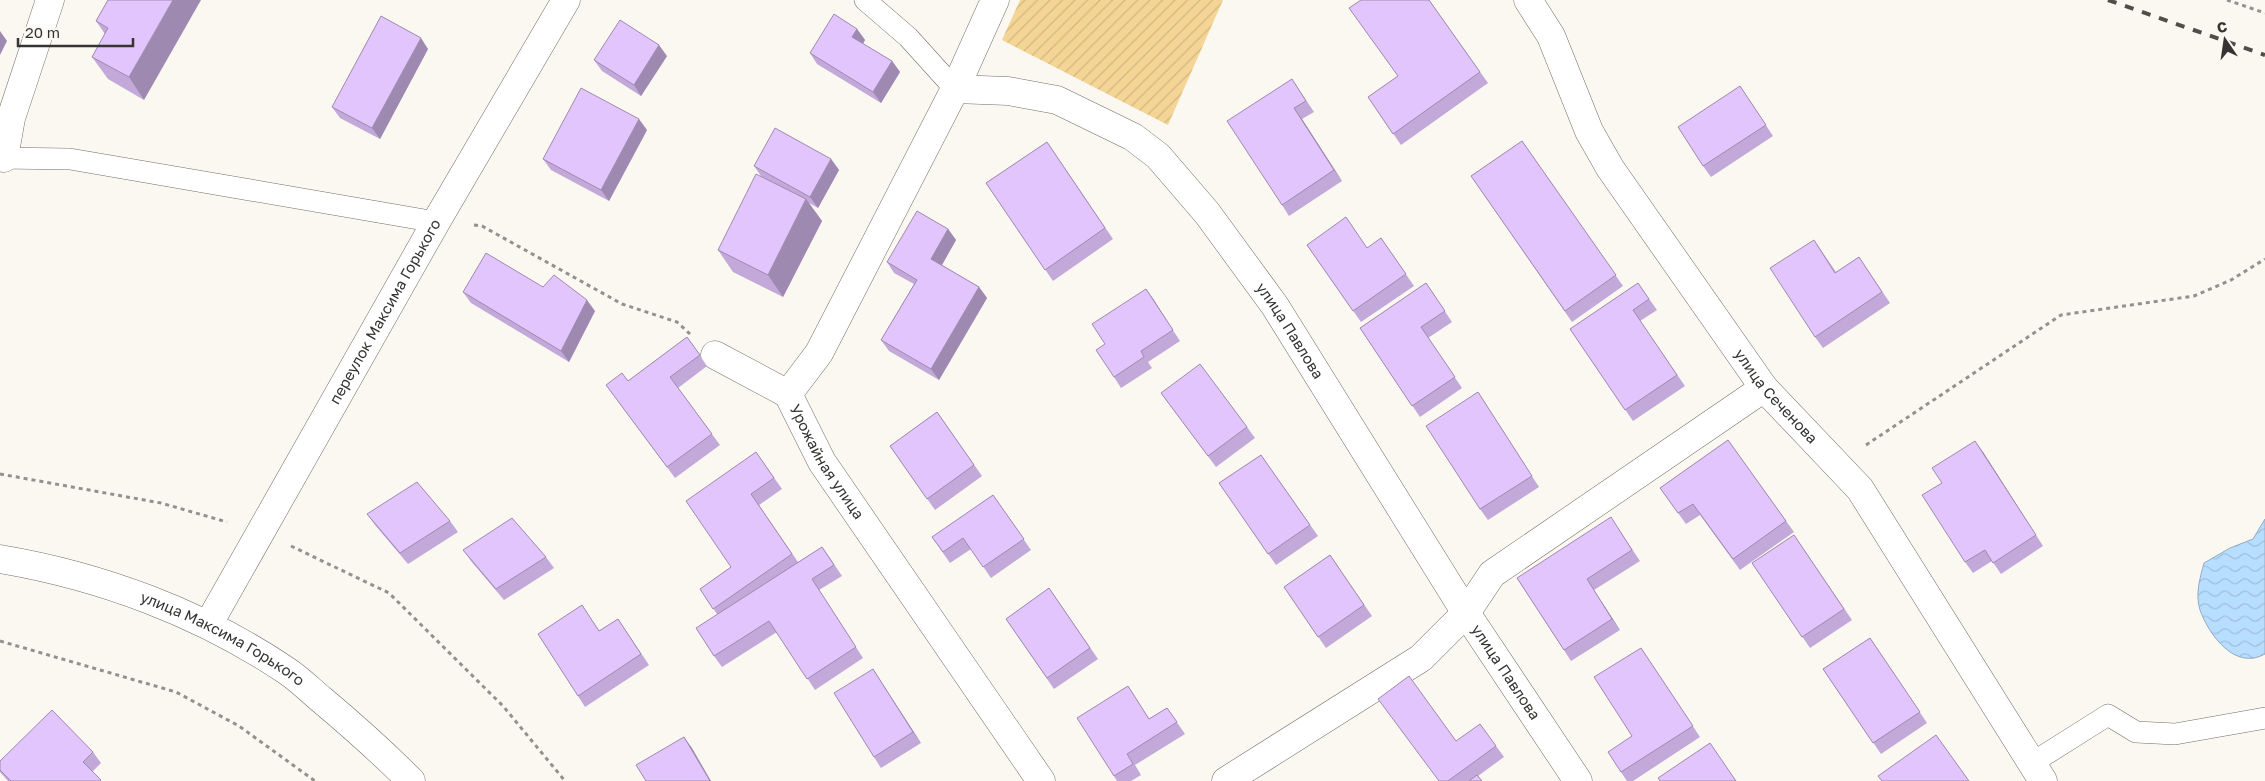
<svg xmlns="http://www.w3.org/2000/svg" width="2265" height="781" font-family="'Golos Text',sans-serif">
	<defs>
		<pattern id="garden-furrows" width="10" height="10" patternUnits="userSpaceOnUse" patternTransform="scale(1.25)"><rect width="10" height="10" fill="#f4d595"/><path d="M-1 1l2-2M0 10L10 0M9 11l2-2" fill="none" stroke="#d2b781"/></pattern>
		<pattern id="water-waves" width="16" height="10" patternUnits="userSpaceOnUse" patternTransform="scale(1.25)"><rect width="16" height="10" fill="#b8deff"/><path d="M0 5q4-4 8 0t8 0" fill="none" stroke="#9fbfdb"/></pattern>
	</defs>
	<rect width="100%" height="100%" fill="#fbf8f1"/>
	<path fill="url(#garden-furrows)" d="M1020,0H1223L1168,125L1002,40Z"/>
	<path fill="url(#water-waves)" stroke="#91abc2" d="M2265,519V654C2235,671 2209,635 2200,610C2195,594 2200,578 2204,563L2230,548L2253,539Z"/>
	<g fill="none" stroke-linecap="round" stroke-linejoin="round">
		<defs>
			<g id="service">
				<path d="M865,0L908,37L955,89"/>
				<path d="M0,158L70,159L436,222"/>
				<path d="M2032,763L2108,715L2136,732L2175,734L2265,718"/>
			</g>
			<g id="minor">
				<path id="s1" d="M1528,0L1551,36L1589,131L1610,168L1764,388L1860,489L2043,781"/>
				<path id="s2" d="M955,89L1008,91L1057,100L1133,137L1158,156L1207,213L1275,306L1466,613L1578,781"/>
				<path d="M4,158L11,118L50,0"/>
				<path id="s3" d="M715,355L788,394L822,462L1041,781"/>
				<path d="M788,394L819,353L955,89L995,0"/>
				<path id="s4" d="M208,625L436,222L566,0"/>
				<path d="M1226,781L1421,658L1466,613L1492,574L1764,388"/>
			</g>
			<g id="tertiary">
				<path id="s5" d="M0,559C101,576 201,613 287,671C299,679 310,690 322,700C353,726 382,752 411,781"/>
			</g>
		</defs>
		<use href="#service" stroke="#726f69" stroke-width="22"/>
		<use href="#minor" stroke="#726f69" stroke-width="29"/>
		<use href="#tertiary" stroke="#726f69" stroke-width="29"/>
		<g stroke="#93918d" stroke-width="3" stroke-dasharray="4 4" stroke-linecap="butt">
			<path d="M2227,0L2265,13"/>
			<path d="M474,225L482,226L622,304L677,322L690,334"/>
			<path d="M1866,445L2061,315L2194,296L2231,280L2265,259"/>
			<path d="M0,474L161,503L227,522"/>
			<path d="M291,546L389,593L503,706L565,781"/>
			<path d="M0,641L176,692L239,726L315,781"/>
		</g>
		<use href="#service" stroke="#fff" stroke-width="21"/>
		<use href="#minor" stroke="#fff" stroke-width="28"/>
		<use href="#tertiary" stroke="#fff" stroke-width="28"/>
		<path stroke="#4f4e4b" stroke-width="4" stroke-dasharray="9 9" stroke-linecap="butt" d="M2108,0L2265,55"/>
	</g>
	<g fill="#c2a9d9">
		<path d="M108,0L144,100L108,79L92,57L105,34L96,21Z"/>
		<path d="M1429,0L1488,83L1401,145L1368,97L1398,76Z"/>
		<path d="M857,29L865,40L863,44L892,61L900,72L881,103L817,64L810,53Z"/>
		<path d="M428,49L380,139L340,118L332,107Z"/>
		<path d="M667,56L641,96L602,71L594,60Z"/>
		<path d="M1292,79L1314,112L1302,119L1342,181L1289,216L1282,205Z"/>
		<path d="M1740,86L1773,136L1711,177L1703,166Z"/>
		<path d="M647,130L609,201L551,170L543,159Z"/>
		<path d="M1522,141L1623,286L1572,322L1471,176Z"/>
		<path d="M1047,142L1113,239L1053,281L986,183Z"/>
		<path d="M831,159L839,170L818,208L809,203L822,221L783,297L733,272L718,250L761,176L754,166Z"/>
		<path d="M948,229L956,240L942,265L979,287L987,298L939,380L889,351L881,340L914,284L894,273L887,262Z"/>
		<path d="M1381,238L1414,286L1361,322L1307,245L1368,248Z"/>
		<path d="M1814,240L1836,272L1859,257L1890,303L1823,348L1815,337Z"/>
		<path d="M1426,283L1452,322L1428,338L1462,388L1420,417L1360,328Z"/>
		<path d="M1638,283L1657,310L1640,321L1685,386L1633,421L1570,329Z"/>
		<path d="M543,287L595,311L569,362L471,303L463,292Z"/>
		<path d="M1146,289L1180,341L1148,362L1152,368L1121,388L1114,377L1105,344Z"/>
		<path d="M687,337L707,366L678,388L720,445L675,478L606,385L628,381Z"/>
		<path d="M1478,392L1539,487L1488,520L1480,509Z"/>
		<path d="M1161,393L1247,427L1255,438L1216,467Z"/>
		<path d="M937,412L982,476L935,510L890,446Z"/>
		<path d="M1728,440L1794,532L1740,570L1700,515L1686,524L1660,488Z"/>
		<path d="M756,452L782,489L759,505L798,562L822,547L830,558L842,576L819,590L863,658L815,690L777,632L722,667L714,656L717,614L700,589L731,567Z"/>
		<path d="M1983,452L2043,546L2001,574L1992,561L1973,573L1965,562L1942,483Z"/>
		<path d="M1261,455L1318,536L1276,565L1219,483Z"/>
		<path d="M993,495L1031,550L991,578L971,549L950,563L932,537Z"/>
		<path d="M367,514L450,521L458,532L408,564L375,525Z"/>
		<path d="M1618,528L1640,561L1594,590L1620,630L1571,661L1517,578Z"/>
		<path d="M1794,535L1852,620L1810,648L1752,563Z"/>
		<path d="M463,550L546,557L554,568L504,600L471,561Z"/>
		<path d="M1330,555L1372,616L1326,648L1284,587Z"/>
		<path d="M1049,588L1098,659L1054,689L1006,619Z"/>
		<path d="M589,616L599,631L618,619L649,665L585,707L578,696Z"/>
		<path d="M1870,638L1927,723L1881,754L1823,669Z"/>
		<path d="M1641,648L1700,737L1633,781H1627L1621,772L1632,736Z"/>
		<path d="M873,669L921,743L881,768L874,757Z"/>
		<path d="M1128,686L1149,719L1167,708L1185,734L1135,765L1141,775L1131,781H1117L1114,776Z"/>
		<path d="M1456,741L1496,746L1504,757L1478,776L1482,781H1438Z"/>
		<path d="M93,752L101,763L92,772L101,781H8L0,772V761Z"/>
	</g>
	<g fill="#9e8ab0">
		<path d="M173,0H201L144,100L129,77Z"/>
		<path d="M857,29L865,40L860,48L852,37Z"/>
		<path d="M0,31L7,41L0,55Z"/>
		<path d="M421,38L428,49L380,139L372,128Z"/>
		<path d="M659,45L667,56L641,96L634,85Z"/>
		<path d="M892,61L900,72L881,103L873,92Z"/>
		<path d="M1294,108L1302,119L1342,181L1334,170Z"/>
		<path d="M639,119L647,130L609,201L601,190Z"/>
		<path d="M831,159L839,170L818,208L810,197Z"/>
		<path d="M806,199L822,221L783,297L768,275Z"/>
		<path d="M948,229L956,240L939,270L931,259Z"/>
		<path d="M979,287L987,298L939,380L931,369Z"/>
		<path d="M1146,289L1154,300L1180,341L1173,330Z"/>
		<path d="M587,300L595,311L569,362L561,351Z"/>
		<path d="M1975,441L1983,452L2043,546L2036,535Z"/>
		<path d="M1587,579L1594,590L1620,630L1612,619Z"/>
		<path d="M873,669L880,680L921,743L913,732Z"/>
		<path d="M684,737L692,748L711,781H710Z"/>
	</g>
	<g fill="#e1c5fc" stroke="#9e8ab0">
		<path d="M108,0H173L129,77L92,57L108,28L96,21Z"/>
		<path d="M1361,0H1429L1480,72L1393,134L1368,97L1398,76L1349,8Z"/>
		<path d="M834,14L857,29L852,37L892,61L873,92L810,53Z"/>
		<path d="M381,16L421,38L372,128L332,107Z"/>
		<path d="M620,20L659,45L634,85L594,60Z"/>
		<path d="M1292,79L1306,101L1294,108L1334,170L1282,205L1227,121Z"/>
		<path d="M1740,86L1766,125L1703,166L1678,127Z"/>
		<path d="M581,88L639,119L601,190L543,159Z"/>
		<path d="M775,128L831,159L810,197L754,166Z"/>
		<path d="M1522,141L1616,275L1565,311L1471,176Z"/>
		<path d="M1047,142L1105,228L1045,270L986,183Z"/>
		<path d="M756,174L806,199L768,275L718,250Z"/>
		<path d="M917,211L948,229L931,259L979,287L931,369L881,340L917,280L887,262Z"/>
		<path d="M1346,217L1367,248L1381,238L1406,274L1353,311L1307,245Z"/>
		<path d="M1814,240L1835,273L1859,257L1882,292L1815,337L1770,268Z"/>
		<path d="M486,253L543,287L554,275L587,300L561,351L463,292Z"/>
		<path d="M1426,283L1445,311L1421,327L1455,377L1412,406L1360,328Z"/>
		<path d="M1638,283L1649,299L1633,310L1677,375L1625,410L1570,329Z"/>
		<path d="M1146,289L1173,330L1141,351L1144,357L1114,377L1096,350L1105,344L1092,324Z"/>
		<path d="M687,337L700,355L670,377L712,434L667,467L606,385L622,373L628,381Z"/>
		<path d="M1200,364L1247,427L1208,456L1161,393Z"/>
		<path d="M1478,392L1532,476L1480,509L1426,426Z"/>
		<path d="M937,412L974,465L927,499L890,446Z"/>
		<path d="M1728,440L1786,521L1733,559L1693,504L1678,513L1660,488Z"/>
		<path d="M1975,441L2036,535L1993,563L1985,550L1965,562L1922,495L1942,483L1932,468Z"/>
		<path d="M756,452L774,478L751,494L792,554L713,609L700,589L731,567L686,501Z"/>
		<path d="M1261,455L1310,525L1268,554L1219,483Z"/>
		<path d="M417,482L450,521L400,553L367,514Z"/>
		<path d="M993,495L1024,539L983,567L963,538L943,552L932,537Z"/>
		<path d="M1611,517L1632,550L1587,579L1612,619L1564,650L1517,578Z"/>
		<path d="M512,518L546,557L496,589L463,550Z"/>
		<path d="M1794,535L1844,609L1802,637L1752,563Z"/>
		<path d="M822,547L834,565L812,579L856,647L807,679L769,621L714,656L696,628Z"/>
		<path d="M1330,555L1364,605L1318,637L1284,587Z"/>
		<path d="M1049,588L1090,648L1047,678L1006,619Z"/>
		<path d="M582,605L599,631L618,619L641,654L578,696L538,634Z"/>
		<path d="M1870,638L1920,712L1873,743L1823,669Z"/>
		<path d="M1641,648L1693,726L1621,772L1608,752L1632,736L1594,677Z"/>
		<path d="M873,669L913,732L874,757L834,693Z"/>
		<path d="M1409,676L1456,741L1480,724L1496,746L1448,781H1439L1378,699Z"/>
		<path d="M1128,686L1149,719L1167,708L1177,722L1127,754L1133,764L1114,776L1077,718Z"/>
		<path d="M52,710L93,752L83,762L101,780L100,781H11L0,770V761Z"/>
		<path d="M1936,735L1969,781H1882L1878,776Z"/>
		<path d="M684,737L710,781H646L636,765Z"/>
		<path d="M1710,743L1736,781H1660L1658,778Z"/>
		<path d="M1477,775L1482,781H1469Z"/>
	</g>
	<g text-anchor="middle" stroke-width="4" stroke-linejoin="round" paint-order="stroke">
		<g font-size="15" fill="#353432" stroke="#fbf8f1">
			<text dy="5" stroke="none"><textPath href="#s4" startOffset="360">переулок Максима Горького</textPath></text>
			<text dy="5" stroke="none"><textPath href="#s2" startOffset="438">улица Павлова</textPath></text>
			<text dy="5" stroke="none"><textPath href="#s1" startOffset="470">улица Сеченова</textPath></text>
			<text dy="5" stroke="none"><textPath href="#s3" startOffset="161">Урожайная улица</textPath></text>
			<text dy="5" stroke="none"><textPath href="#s5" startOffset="238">улица Максима Горького</textPath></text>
			<text dy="5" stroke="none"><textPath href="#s2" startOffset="842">улица Павлова</textPath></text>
		</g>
	</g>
	<g transform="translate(2225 40) rotate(347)" stroke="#fbf8f1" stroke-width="4" paint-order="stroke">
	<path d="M0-4L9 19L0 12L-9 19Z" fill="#353432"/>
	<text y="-8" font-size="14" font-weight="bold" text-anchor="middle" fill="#353432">С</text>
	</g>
	<path d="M18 38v8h115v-8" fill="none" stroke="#353432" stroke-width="2.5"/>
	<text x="25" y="38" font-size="15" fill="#353432" stroke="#fbf8f1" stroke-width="4" paint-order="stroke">20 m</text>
</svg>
